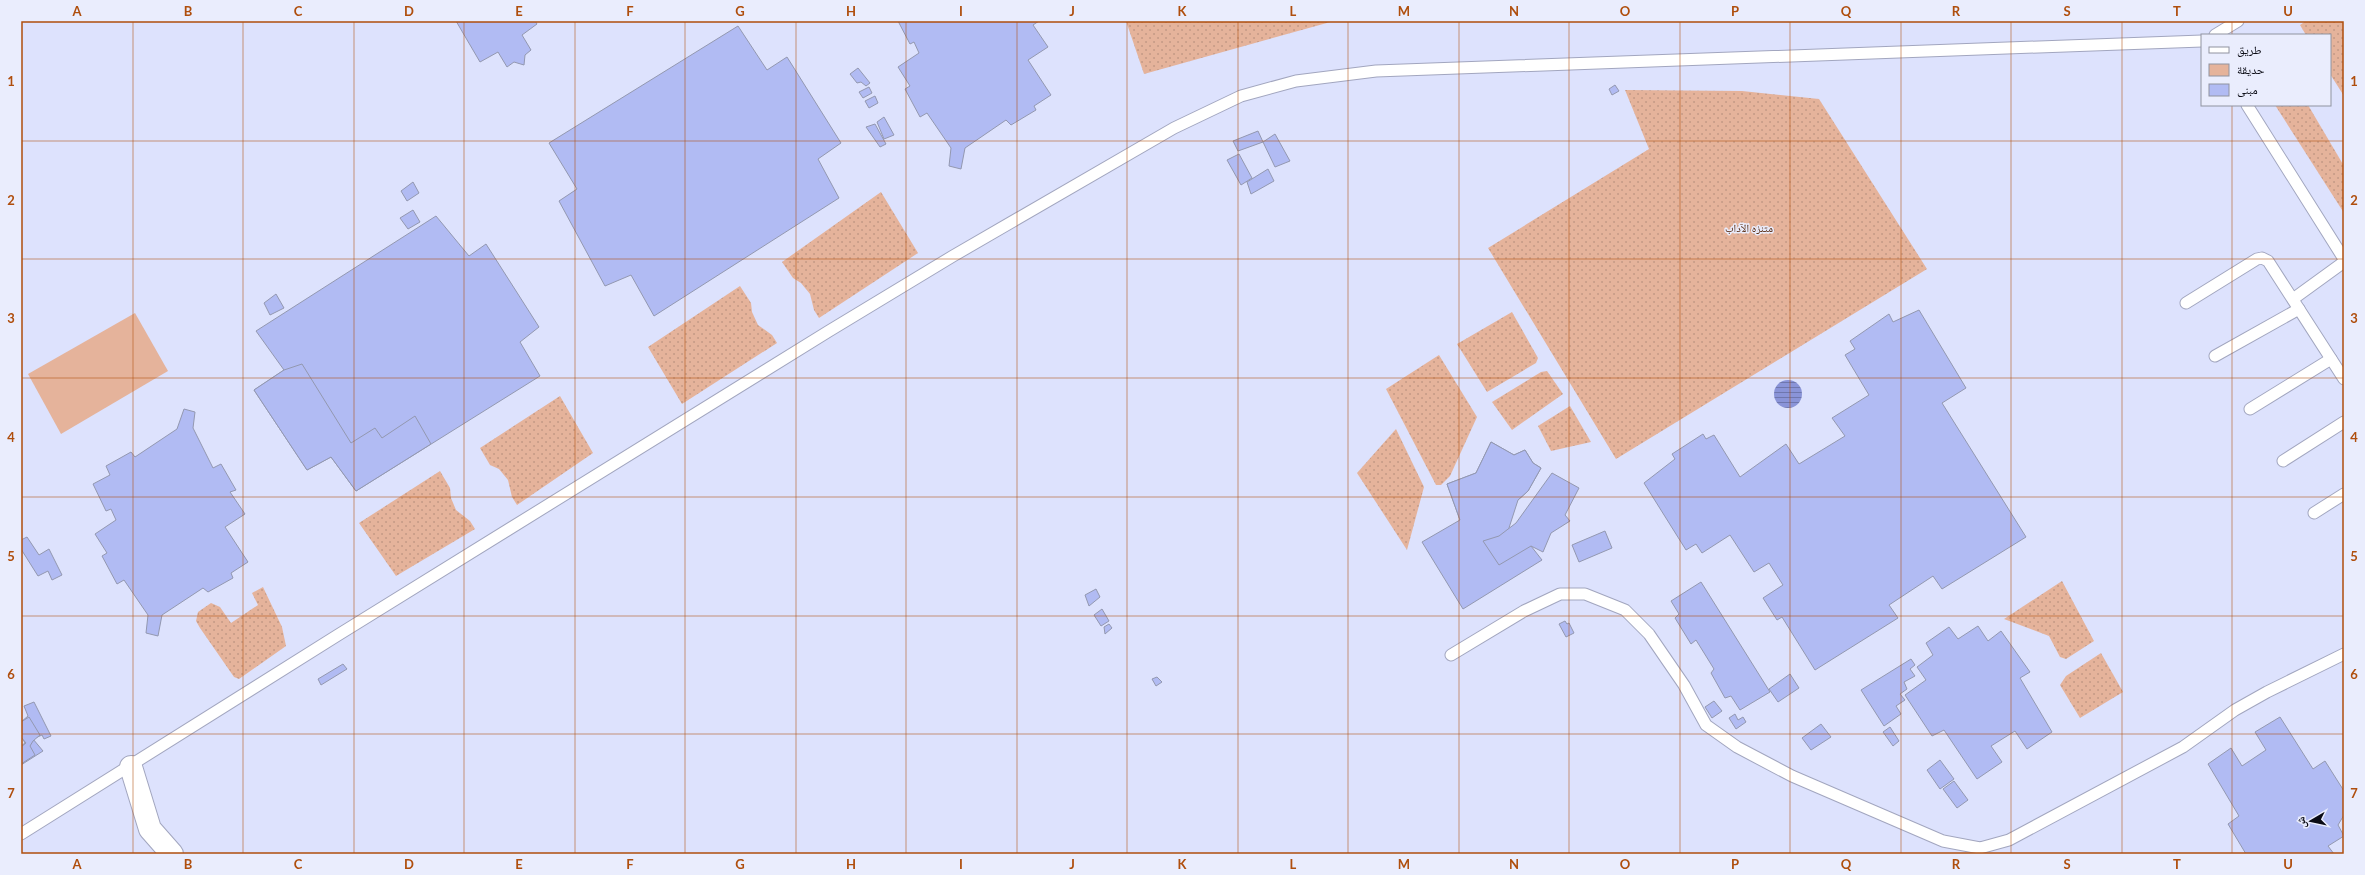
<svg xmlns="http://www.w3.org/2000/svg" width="2365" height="875" font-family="Lato,'Noto Naskh Arabic',sans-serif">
	<defs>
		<pattern id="green-dots" width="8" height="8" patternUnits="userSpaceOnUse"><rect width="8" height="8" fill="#e5b39b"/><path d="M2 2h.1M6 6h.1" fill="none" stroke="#c39985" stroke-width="1.8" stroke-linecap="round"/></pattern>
		<pattern id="water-rules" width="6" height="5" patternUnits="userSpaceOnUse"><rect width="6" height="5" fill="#8a94d8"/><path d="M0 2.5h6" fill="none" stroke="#6f77ae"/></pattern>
	</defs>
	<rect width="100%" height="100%" fill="#eaedfd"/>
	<path fill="#dde2fd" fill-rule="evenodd" d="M21,21H2344V854H21ZM2202,35H2330V105H2202Z"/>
	<g fill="url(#green-dots)">
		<path d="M1126,21H1334L1144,74Z"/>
		<path d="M2306,21H2344V96L2330,74V35H2306L2300,25Z"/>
		<path d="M1625,90L1742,91L1819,99L1927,269L1616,459L1488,248L1649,149Z"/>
		<path d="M2275,105H2308L2344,166V213Z"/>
		<path d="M881,192L918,253L819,318L814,310L810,294L801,283L793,278L782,262Z"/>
		<path d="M740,286L751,303L752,312L758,325L772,335L777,343L682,404L648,347Z"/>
		<path d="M1512,312L1538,358L1536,363L1487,392L1457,344Z"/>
		<path d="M1439,355L1477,417L1450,476L1441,485H1436L1386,389Z"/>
		<path d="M1547,371L1563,394L1512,430L1492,402L1541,372Z"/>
		<path d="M560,396L593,453L517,505L512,497L508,480L499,469L490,465L480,448Z"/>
		<path d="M1570,406L1591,442L1551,451L1538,426Z"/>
		<path d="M1396,429L1424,487L1407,550L1357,473Z"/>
		<path d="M440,471L450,488L451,498L456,510L470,521L475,529L396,576L359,523Z"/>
		<path d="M2062,581L2094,641L2066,659L2060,657L2049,636L2004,619Z"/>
		<path d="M263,587L282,627L286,646L239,679L234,677L200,628L196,621L198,612L211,603L220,607L231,623L258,605L252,593Z"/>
		<path d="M2101,653L2123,692L2080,718L2060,685L2066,676Z"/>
	</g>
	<path fill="#e5b39b" d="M135,313L168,371L61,434L28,374Z"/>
	<circle fill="url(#water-rules)" cx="1788" cy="394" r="14"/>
	<g fill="#b1bbf3" stroke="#9398b0">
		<path d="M456,21H535L537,24L522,35L531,50L525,55L524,65L514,62L507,67L498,52L480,62Z"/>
		<path d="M898,21H1039L1033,25L1048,47L1028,60L1051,95L1034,106L1036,110L1011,125L1006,120L965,148L961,169L949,166L951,148L927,113L920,117L905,89L910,86L898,67L919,53L914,42L910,44Z"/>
		<path d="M738,26L767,70L787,57L841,143L818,159L839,198L654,316L631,275L605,286L559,201L577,189L549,143Z"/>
		<path d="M858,68L870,83L866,86L861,82L857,83L850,74Z"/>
		<path d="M1615,85L1619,91L1612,95L1609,89Z"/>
		<path d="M869,87L872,93L863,98L859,92Z"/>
		<path d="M875,96L878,103L869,108L865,101Z"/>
		<path d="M884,117L894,135L884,139L877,122Z"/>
		<path d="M875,124L886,144L880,147L866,127Z"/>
		<path d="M1258,131L1263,142L1238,151L1233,141Z"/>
		<path d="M1275,134L1290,161L1275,167L1263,142Z"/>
		<path d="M1239,154L1252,178L1241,185L1227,160Z"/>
		<path d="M1268,169L1274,181L1251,194L1247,182Z"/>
		<path d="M413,182L419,193L407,201L401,191Z"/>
		<path d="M413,210L420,222L408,229L400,218Z"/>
		<path d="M436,216L469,256L486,244L539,327L520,342L540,376L356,491L331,457L307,470L254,390L284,370L256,331Z"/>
		<path d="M276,294L284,308L270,315L264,303Z"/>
		<path d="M1919,310L1966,388L1942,403L2026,537L1942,589L1933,576L1889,605L1898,618L1815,670L1782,617L1777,620L1763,598L1783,585L1769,563L1754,572L1730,535L1702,553L1696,544L1686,550L1644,483L1675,459L1672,454L1703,434L1706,439L1714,435L1740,477L1786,444L1799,464L1845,436L1832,418L1869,395L1845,355L1855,349L1850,341L1889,314L1893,322Z"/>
		<path d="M302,364L351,443L375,428L382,438L415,416L431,444L356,491L331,457L307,470L254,390L284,370Z"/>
		<path d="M184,409L195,412L193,428L213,468L221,464L236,490L230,492L245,514L225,527L248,562L231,573L233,578L208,592L203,588L162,615L158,636L146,633L148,615L124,580L117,584L102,556L107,553L95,534L116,520L111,509L106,511L93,484L110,475L106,466L131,452L135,457L177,429Z"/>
		<path d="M1491,442L1514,455L1525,450L1533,463L1541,468L1528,491L1518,500L1505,496L1503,503L1496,510L1473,520H1460L1447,484L1476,473Z"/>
		<path d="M1491,442L1514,455L1525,450L1533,463L1541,468L1528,491L1518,500L1508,531L1531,546L1542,560L1463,609L1422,542L1460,520L1447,484L1476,473Z"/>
		<path d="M1552,473L1579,488L1565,515L1570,521L1551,533L1543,552L1531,546L1499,565L1483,541L1499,536L1516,523Z"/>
		<path d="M1605,531L1612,548L1579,562L1572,545Z"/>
		<path d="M27,537L39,555L49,549L62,575L52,580L48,571L38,576L21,549V540Z"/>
		<path d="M1701,582L1770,692L1740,710L1731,696L1725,698L1711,673L1714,669L1696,640L1691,644L1675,618L1679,614L1671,601Z"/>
		<path d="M1096,589L1100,597L1089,606L1085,595Z"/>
		<path d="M1102,609L1109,621L1101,626L1094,615Z"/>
		<path d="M1565,621L1567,624L1569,623L1574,633L1566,637L1559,624Z"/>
		<path d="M1109,624L1112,628L1105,634L1104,627Z"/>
		<path d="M1978,626L1988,641L2001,631L2030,672L2020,678L2052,732L2027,749L2015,731L1991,746L2002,762L1977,779L1944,730L1932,736L1905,695L1926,680L1917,667L1933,655L1926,643L1949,627L1958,639Z"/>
		<path d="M1911,659L1915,665L1910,669L1915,676L1904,682L1907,689L1900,694L1905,700L1896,706L1901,714L1884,726L1861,690Z"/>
		<path d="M343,664L347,669L321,685L318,679Z"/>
		<path d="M1790,674L1799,688L1778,702L1769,689Z"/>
		<path d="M1157,677L1162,682L1156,686L1152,679Z"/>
		<path d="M1714,701L1722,711L1712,718L1705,707Z"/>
		<path d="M34,702L51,736L44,739L42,735L33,739L43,751L21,765V746L25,743L21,736V722L28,716L24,706Z"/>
		<path d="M1735,714L1738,720L1743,717L1746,722L1736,729L1729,718Z"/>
		<path d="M29,717L40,735L33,741L30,746L35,755L21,764V747L26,743L21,737V722Z"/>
		<path d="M2280,717L2313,769L2325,761L2344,791V815L2338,825L2344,836L2328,846L2334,854H2246L2228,824L2239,816L2208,764L2231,748L2242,766L2266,750L2255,732Z"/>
		<path d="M1821,724L1831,737L1811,750L1802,738Z"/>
		<path d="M1890,727L1899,741L1893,746L1883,732Z"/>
		<path d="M1940,760L1954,779L1940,789L1927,770Z"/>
		<path d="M1954,781L1968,800L1957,808L1943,789Z"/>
	</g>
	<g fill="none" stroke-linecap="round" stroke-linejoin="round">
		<defs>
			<g id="service">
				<path d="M2215,35L2238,21"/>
				<path d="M2247,105L2344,259"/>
				<path d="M2293,299L2344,262"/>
				<path d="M2186,303L2257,259L2262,258L2268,261L2344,379"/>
				<path d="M2215,356L2299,309"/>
				<path d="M2250,409L2331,359"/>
				<path d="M2283,461L2344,422"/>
				<path d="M2314,513L2344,494"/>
				<path d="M1451,655L1524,611L1560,594H1585L1625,610L1649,634L1684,685L1706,725L1737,747L1792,776L1943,841L1980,848L2009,840L2183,747L2235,710L2267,692L2344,654"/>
				<path d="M21,834L338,635L829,331L953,256L1174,128L1241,96L1296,81L1376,71L2202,41"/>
			</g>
			<path id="minor" d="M131,767L150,829L172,854"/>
		</defs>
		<use href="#service" stroke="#a2a6bf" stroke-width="13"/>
		<use href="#minor" stroke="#a2a6bf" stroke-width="24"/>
		<use href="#service" stroke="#fff" stroke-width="11"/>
		<use href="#minor" stroke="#fff" stroke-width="22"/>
	</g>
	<path fill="none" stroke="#af4e0d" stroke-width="1" stroke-opacity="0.55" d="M133,21V854M243,21V854M354,21V854M464,21V854M575,21V854M685,21V854M796,21V854M906,21V854M1017,21V854M1127,21V854M1238,21V854M1348,21V854M1459,21V854M1569,21V854M1680,21V854M1790,21V854M1901,21V854M2011,21V854M2122,21V854M2232,21V35M2232,105V854M21,141H2344M21,259H2344M21,378H2344M21,497H2344M21,616H2344M21,734H2344"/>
	<g text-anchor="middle" stroke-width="3" stroke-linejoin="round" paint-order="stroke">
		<g font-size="11" fill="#532409" stroke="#eaedfd">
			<text x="1749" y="232">متنزه الآداب</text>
		</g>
	</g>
	<rect width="2365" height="875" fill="none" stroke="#eaedfd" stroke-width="44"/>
	<rect x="2201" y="34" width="130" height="72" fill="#eaedfd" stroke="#9093a0"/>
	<rect x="2209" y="47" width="20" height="6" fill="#ffffff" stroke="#9093a0"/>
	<text x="2237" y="54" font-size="12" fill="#0a0b14">طريق</text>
	<rect x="2209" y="64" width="20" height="12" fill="#e5b39b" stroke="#9093a0"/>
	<text x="2237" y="74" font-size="12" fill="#0a0b14">حديقة</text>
	<rect x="2209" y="84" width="20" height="12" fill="#b1bbf3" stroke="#9093a0"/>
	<text x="2237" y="94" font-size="12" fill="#0a0b14">مبنى</text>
	<g transform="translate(2311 821) rotate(261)" stroke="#eaedfd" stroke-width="3" paint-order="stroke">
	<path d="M0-3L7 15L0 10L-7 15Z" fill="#0a0b14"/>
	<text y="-6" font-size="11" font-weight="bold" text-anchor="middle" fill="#0a0b14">ش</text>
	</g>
	<rect x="22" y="22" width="2321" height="831" fill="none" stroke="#af4e0d" stroke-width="1.5"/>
	<g font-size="13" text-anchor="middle" font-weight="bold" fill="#af4e0d">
		<text x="77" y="16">A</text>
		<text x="188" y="16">B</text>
		<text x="298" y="16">C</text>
		<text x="409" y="16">D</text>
		<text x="519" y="16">E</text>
		<text x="630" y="16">F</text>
		<text x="740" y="16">G</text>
		<text x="851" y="16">H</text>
		<text x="961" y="16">I</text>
		<text x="1072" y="16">J</text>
		<text x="1182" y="16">K</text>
		<text x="1293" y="16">L</text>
		<text x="1404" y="16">M</text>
		<text x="1514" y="16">N</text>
		<text x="1625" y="16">O</text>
		<text x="1735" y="16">P</text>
		<text x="1846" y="16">Q</text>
		<text x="1956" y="16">R</text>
		<text x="2067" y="16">S</text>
		<text x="2177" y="16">T</text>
		<text x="2288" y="16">U</text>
		<text x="11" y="86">1</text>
		<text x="2354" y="86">1</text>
		<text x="11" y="205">2</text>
		<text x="2354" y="205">2</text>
		<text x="11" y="323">3</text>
		<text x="2354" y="323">3</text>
		<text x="11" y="442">4</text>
		<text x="2354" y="442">4</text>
		<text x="11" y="561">5</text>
		<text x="2354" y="561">5</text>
		<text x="11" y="679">6</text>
		<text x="2354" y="679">6</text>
		<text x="11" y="798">7</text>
		<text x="2354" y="798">7</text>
		<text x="77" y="869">A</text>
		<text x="188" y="869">B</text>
		<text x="298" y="869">C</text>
		<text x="409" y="869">D</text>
		<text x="519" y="869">E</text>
		<text x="630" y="869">F</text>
		<text x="740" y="869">G</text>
		<text x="851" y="869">H</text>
		<text x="961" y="869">I</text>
		<text x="1072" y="869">J</text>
		<text x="1182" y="869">K</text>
		<text x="1293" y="869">L</text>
		<text x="1404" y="869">M</text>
		<text x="1514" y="869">N</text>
		<text x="1625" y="869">O</text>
		<text x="1735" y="869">P</text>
		<text x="1846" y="869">Q</text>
		<text x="1956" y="869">R</text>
		<text x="2067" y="869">S</text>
		<text x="2177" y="869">T</text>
		<text x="2288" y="869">U</text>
	</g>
</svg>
